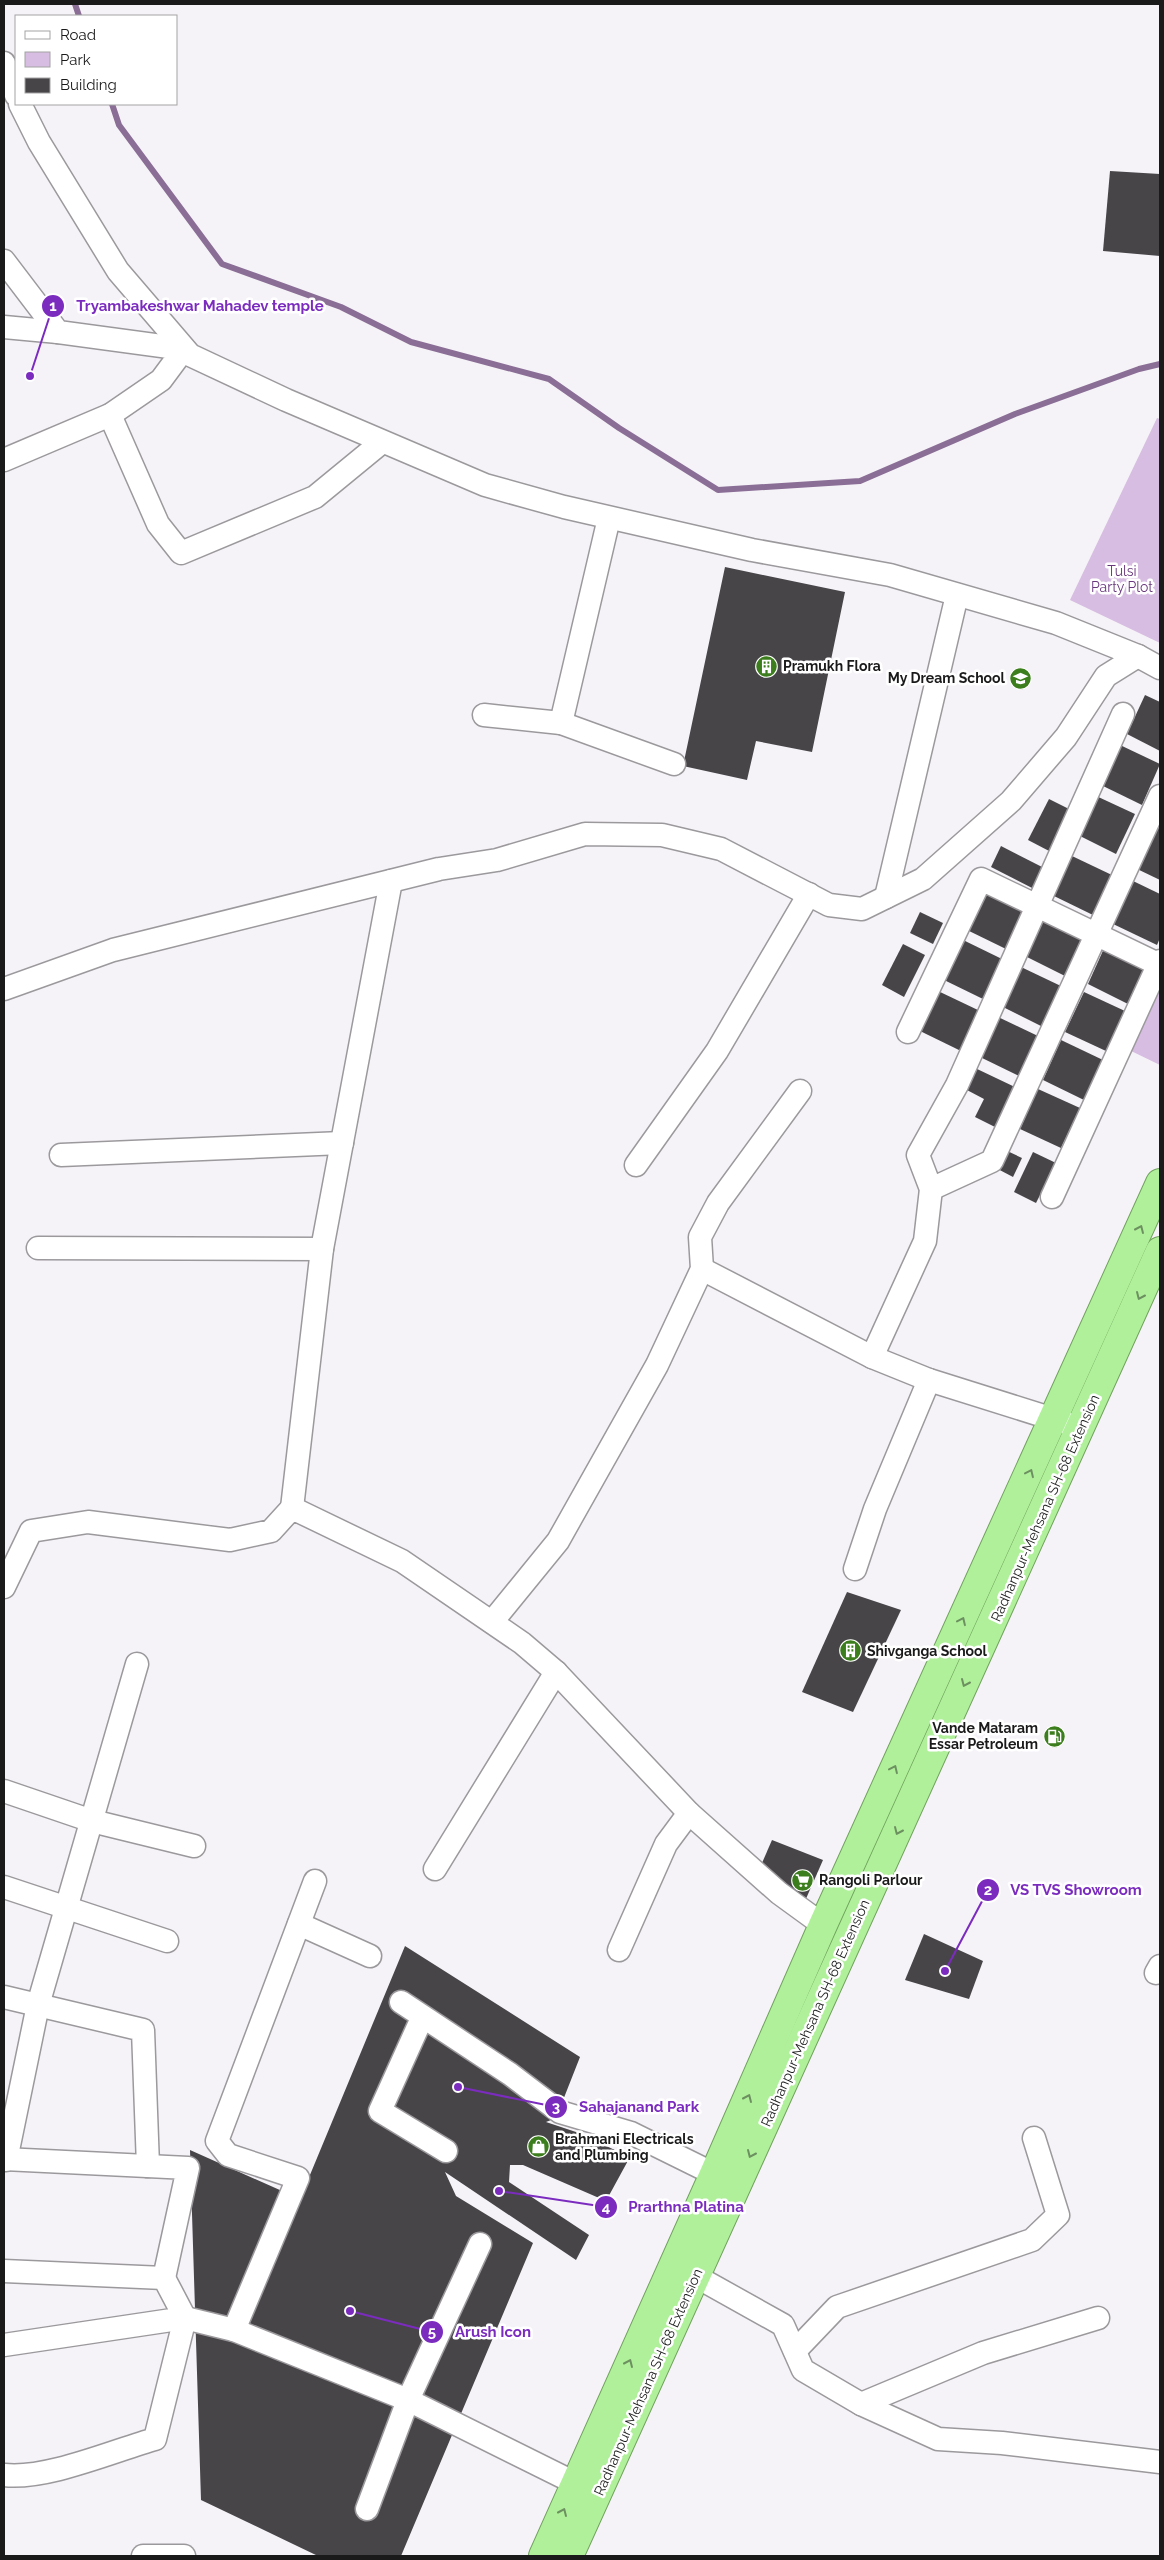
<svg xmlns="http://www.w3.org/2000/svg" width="1164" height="2560" font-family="Raleway,sans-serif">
	<rect width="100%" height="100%" fill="#f6f3f8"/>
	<g fill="#d6bde1">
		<path d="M1157,418L1160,419V643L1070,600Z"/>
		<path d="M1160,980V1065L1127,1049Z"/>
	</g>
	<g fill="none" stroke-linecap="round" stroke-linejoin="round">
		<g stroke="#8a6e96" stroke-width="6">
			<path d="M75,4L79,16"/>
			<path d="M112,104L119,125L222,264L341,307L411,342L549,379L619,428L718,490L860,481L1015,414L1139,369L1160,364"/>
		</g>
	</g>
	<g fill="#484549">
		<path d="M1110,171L1160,174V256L1103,251Z"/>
		<path d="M725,567L845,592L812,752L756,741L747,780L683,766Z"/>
		<path d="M1145,695L1160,702V751L1127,734Z"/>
		<path d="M1120,745L1160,764L1142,805L1101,785Z"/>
		<path d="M1094,795L1135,814L1116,854L1076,834Z"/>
		<path d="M1049,799L1071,810L1051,852L1028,840Z"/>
		<path d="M1154,825L1160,828V880L1133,867Z"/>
		<path d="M1001,846L1046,869L1036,890L991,867Z"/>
		<path d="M1072,856L1114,876L1095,916L1054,896Z"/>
		<path d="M1131,880L1160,894V938L1157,945L1111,923Z"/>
		<path d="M983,889L1025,909L1006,949L965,929Z"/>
		<path d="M920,912L943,923L933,944L910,933Z"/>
		<path d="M1043,916L1085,936L1065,976L1025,956Z"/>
		<path d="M961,939L1002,959L983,999L942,979Z"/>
		<path d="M903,944L925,955L904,997L882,985Z"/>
		<path d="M1106,944L1148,964L1128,1004L1088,984Z"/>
		<path d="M1021,967L1063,987L1043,1027L1003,1007Z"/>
		<path d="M938,991L980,1011L961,1051L920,1031Z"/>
		<path d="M1084,992L1125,1011L1106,1051L1065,1032Z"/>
		<path d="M996,1016L1038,1036L1019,1076L978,1056Z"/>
		<path d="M1061,1040L1103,1060L1084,1100L1043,1080Z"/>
		<path d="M975,1068L1017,1088L997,1128L975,1117L984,1099L965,1089Z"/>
		<path d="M1038,1089L1080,1108L1061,1148L1020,1129Z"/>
		<path d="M1003,1149L1022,1158L1013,1177L994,1167Z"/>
		<path d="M1033,1152L1056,1163L1036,1203L1014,1192Z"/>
		<path d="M847,1592L901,1610L853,1712L802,1692Z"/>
		<path d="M772,1840L823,1860L805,1901L762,1863Z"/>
		<path d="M924,1934L983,1961L969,1999L905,1980Z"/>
		<path d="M405,1946L580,2057L556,2118L546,2122L576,2132L630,2157L606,2201L523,2165H510L509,2182L589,2235L576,2260L445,2172L456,2196L533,2243L401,2556H318L201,2500L190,2150L300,2199Z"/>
	</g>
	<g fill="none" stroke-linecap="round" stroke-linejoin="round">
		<defs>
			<g id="minor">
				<path d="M4,63L16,95"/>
				<path d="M20,104L39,142L118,271L190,355L286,400L485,485L564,507L752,550L890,575L1056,623L1138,656L1160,668"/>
				<path d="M4,261L58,332L184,349L161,380L110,415L4,460"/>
				<path d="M4,327L58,332"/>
				<path d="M110,415L158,524L181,553L315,497L382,442"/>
				<path d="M484,715L561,723L674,764"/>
				<path d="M561,723L609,518"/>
				<path d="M886,897L957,595"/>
				<path d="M4,989L113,950L439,869L497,860L585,834L662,835L721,849L829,905L862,909L923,879L1011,801L1066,737L1106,676L1138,656"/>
				<path d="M908,1032L981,879L1160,965"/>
				<path d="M61,1155L342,1143"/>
				<path d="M636,1165L717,1051L809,894"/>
				<path d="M931,1189L992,1161L1160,796"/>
				<path d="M1052,1197L1160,961"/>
				<path d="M38,1248L322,1249"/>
				<path d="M702,1269L872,1357L929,1380L1069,1424"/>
				<path d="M872,1357L925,1241L931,1189L918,1155L957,1085L1123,714"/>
				<path d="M292,1508L322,1249L391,881"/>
				<path d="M855,1569L875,1509L929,1380"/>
				<path d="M4,1587L31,1531L88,1522L230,1540L271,1531L292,1508L402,1561L522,1643L556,1672L689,1813L779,1893L823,1925"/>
				<path d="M492,1622L558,1541L657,1365L702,1269L700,1237L718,1203L800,1091"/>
				<path d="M4,1791L92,1821L194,1846"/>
				<path d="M435,1869L556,1672"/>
				<path d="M4,1887L167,1941"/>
				<path d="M299,1924L370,1956"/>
				<path d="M619,1950L666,1844L689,1813"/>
				<path d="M1156,1973L1160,1966"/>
				<path d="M4,1997L143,2030L148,2166"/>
				<path d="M401,2002L510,2074L560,2112L631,2133L714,2174"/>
				<path d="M422,2018L380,2111L446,2151"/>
				<path d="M4,2159L188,2168L164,2278"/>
				<path d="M6,2160L38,2005L137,1664"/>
				<path d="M681,2268L783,2325L803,2370L861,2404L938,2439L1002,2443L1160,2462"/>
				<path d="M4,2271L164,2278L185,2318L4,2345"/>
				<path d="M234,2330L298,2178L228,2155L217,2141L315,1881"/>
				<path d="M795,2351L837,2307L1032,2240L1058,2215L1034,2138"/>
				<path d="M861,2404L983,2353L1098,2318"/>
				<path d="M4,2475C46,2480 113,2451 155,2439L185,2318L234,2330L408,2400L575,2483"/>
				<path d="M367,2509L408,2400L480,2244"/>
				<path d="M143,2556H184"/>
			</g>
			<g id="trunk">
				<path d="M543,2556L714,2174L823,1925L1160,1183"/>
				<path d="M569,2556L1160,1251"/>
			</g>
		</defs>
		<use href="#minor" stroke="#9c999d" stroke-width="25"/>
		<use href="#trunk" stroke="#70a25d" stroke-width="30"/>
		<use href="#minor" stroke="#fff" stroke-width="22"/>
		<use href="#trunk" stroke="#b0f09a" stroke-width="28"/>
	</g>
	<defs><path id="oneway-chevron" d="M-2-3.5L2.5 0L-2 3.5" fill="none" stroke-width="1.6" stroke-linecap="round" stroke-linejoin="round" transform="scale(1.25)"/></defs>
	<g stroke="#6d9061">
		<use href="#oneway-chevron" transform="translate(1140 1229) rotate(-66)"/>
		<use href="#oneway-chevron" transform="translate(1140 1296) rotate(114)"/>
		<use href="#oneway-chevron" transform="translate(1030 1473) rotate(-65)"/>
		<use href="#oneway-chevron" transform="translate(962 1621) rotate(-65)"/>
		<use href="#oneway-chevron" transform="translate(965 1683) rotate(114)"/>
		<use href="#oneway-chevron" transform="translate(894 1769) rotate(-65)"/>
		<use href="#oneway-chevron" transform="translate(898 1831) rotate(114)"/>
		<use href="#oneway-chevron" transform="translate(748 2098) rotate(-66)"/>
		<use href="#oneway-chevron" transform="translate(751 2154) rotate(114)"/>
		<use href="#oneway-chevron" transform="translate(629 2363) rotate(-66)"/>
		<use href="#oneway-chevron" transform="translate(563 2512) rotate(-66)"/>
	</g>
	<defs>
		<symbol id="building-disc" viewBox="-11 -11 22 22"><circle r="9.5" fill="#3c7d1d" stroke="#fff"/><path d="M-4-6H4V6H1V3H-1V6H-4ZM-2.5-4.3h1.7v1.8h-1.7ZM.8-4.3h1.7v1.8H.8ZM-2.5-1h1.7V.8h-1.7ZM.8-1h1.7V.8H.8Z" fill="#fff"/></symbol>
		<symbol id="school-disc" viewBox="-11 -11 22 22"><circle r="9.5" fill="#3c7d1d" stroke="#fff"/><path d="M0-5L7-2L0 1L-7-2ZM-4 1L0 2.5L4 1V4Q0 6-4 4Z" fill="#fff"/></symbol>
		<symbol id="fuel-disc" viewBox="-11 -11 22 22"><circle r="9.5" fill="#3c7d1d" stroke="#fff"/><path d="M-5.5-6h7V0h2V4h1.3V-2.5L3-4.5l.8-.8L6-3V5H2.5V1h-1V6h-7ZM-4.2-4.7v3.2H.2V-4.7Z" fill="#fff"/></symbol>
		<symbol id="supermarket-disc" viewBox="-11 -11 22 22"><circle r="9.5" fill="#3c7d1d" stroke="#fff"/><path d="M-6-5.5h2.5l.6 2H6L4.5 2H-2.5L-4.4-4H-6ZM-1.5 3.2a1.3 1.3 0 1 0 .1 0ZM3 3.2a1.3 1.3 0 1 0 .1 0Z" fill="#fff"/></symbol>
		<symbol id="shop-disc" viewBox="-11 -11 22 22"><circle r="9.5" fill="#3c7d1d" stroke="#fff"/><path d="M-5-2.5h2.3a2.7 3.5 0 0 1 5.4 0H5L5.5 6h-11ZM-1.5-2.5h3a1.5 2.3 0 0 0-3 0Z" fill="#fff"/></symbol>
	</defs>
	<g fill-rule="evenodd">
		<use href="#building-disc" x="754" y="654" width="25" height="25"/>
		<use href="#school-disc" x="1008" y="666" width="25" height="25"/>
		<use href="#building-disc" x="838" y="1638" width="25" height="25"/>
		<use href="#fuel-disc" x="1042" y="1724" width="25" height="25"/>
		<use href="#supermarket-disc" x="790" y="1868" width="25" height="25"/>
		<use href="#shop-disc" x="526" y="2134" width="25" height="25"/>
	</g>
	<g text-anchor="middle" stroke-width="5" stroke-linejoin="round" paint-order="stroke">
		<g font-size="14" fill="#69387d" stroke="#fff">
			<text x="1122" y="576">Tulsi<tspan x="1122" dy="16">Party Plot</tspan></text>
		</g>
		<g font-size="14" font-weight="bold" fill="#1b1a1b" stroke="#fff" text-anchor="start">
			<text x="783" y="671">Pramukh Flora</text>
			<text x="1005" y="683" text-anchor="end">My Dream School</text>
			<text x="867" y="1656">Shivganga School</text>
			<text x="1038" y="1733" text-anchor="end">Vande Mataram<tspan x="1038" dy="16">Essar Petroleum</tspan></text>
			<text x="819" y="1885">Rangoli Parlour</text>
			<text x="555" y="2144">Brahmani Electricals<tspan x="555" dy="16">and Plumbing</tspan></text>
		</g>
		<g font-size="14" fill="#1b1a1b" stroke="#fff">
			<text transform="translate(1045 1508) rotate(-66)" y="5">Radhanpur-Mehsana SH-68 Extension</text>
			<text transform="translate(815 2013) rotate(-66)" y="5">Radhanpur-Mehsana SH-68 Extension</text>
			<text transform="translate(648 2382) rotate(-66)" y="5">Radhanpur-Mehsana SH-68 Extension</text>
		</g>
	</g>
	<path fill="none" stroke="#7b2cbf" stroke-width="2" d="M30 376L53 306M945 1971L988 1890M458 2087L556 2107M499 2191L606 2207M350 2311L432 2332"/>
	<g fill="#7b2cbf" stroke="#fff" stroke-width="2">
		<circle cx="30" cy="376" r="5"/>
		<circle cx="945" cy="1971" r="5"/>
		<circle cx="458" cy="2087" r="5"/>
		<circle cx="499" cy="2191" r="5"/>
		<circle cx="350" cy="2311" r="5"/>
		<circle cx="53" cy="306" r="12"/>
		<circle cx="988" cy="1890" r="12"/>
		<circle cx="556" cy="2107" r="12"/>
		<circle cx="606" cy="2207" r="12"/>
		<circle cx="432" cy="2332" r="12"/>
	</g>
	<g font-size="15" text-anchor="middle" font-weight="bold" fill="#fff">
		<text x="53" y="311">1</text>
		<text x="988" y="1895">2</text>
		<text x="556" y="2112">3</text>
		<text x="606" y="2212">4</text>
		<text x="432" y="2337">5</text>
	</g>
	<g font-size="15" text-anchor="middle" font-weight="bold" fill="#7b2cbf" stroke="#fff" stroke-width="5" stroke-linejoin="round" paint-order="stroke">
		<text x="200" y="311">Tryambakeshwar Mahadev temple</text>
		<text x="1076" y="1895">VS TVS Showroom</text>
		<text x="639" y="2112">Sahajanand Park</text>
		<text x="686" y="2212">Prarthna Platina</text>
		<text x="493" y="2337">Arush Icon</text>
	</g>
	<rect width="1164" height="2560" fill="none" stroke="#1b1a1b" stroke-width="10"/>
	<rect x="15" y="15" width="162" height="90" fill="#ffffff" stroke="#a4a3a4"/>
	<rect x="25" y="31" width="25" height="8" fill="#ffffff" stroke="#a4a3a4"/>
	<text x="60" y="40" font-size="15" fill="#1b1a1b">Road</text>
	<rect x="25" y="52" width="25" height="15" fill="#d6bde1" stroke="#a4a3a4"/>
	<text x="60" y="65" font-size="15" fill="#1b1a1b">Park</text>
	<rect x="25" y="78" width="25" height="15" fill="#484549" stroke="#a4a3a4"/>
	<text x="60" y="90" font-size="15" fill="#1b1a1b">Building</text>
</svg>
